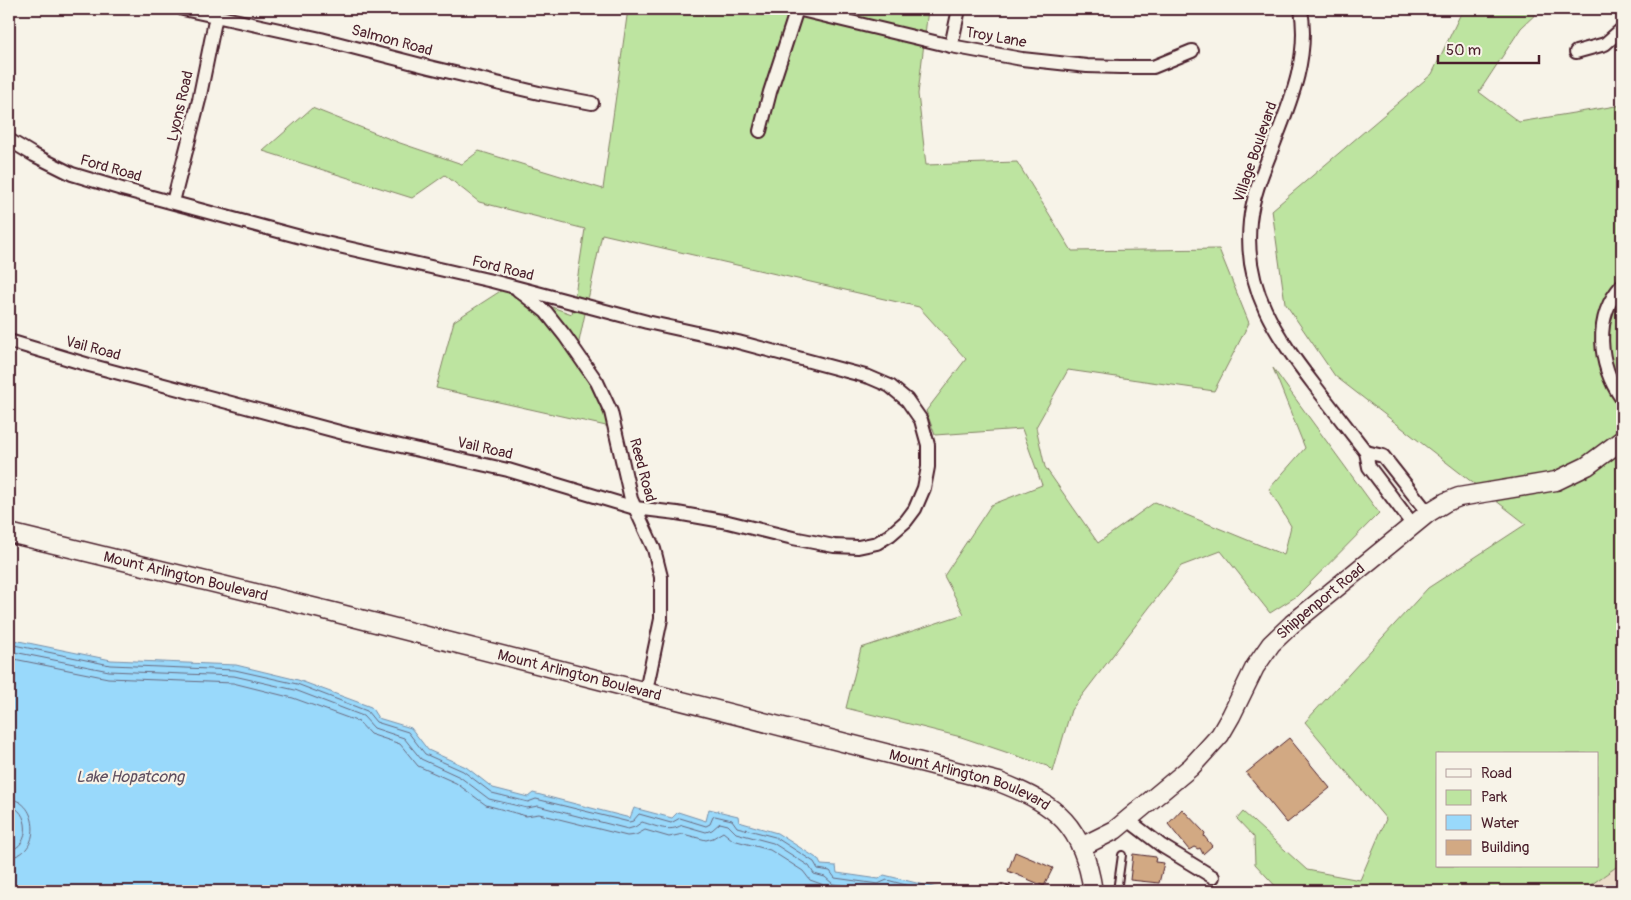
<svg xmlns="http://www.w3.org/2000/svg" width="1631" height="900" font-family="Pangolin,sans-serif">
	<rect width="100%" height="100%" fill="#f7f3e8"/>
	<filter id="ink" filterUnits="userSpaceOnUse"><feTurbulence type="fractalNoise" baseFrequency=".02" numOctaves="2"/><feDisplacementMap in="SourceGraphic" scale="10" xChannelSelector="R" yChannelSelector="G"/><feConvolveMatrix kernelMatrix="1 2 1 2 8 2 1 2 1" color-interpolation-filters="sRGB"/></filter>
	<g filter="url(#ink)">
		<path fill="#ecddca" d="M1622,863V891H1582Z"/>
		<g fill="#bde4a0" stroke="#848266" fill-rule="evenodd">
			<path d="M628,9H928L918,94L926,165L1017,162L1072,251L1219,249L1249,323L1214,391L1068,370L1036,427L1045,467L1098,543L1155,502L1284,555L1291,526L1269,489L1305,448L1273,368L1379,513L1297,596L1270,613L1221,551L1181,566L1071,710L1053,772L1047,766L961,737L846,708L861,648L964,614L944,576L991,505L1042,485L1022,429L935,435L926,411L966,359L919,307L602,234L577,351L615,428L436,388L454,321L502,290L572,314L585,229L479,202L445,175L412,198L263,151L312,108L400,143L462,164L479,151L603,189Z"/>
			<path d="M1463,9H1541L1521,28L1479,92L1519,122L1622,105V863L1582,891H1280L1255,864L1254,837L1237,819L1243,812L1307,870L1360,880L1386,819L1305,722L1428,588L1526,524L1335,376L1285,303L1272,210L1432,74ZM1437,754H1597V866H1437Z"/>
		</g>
		<path fill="#99d9fb" stroke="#798fa8" d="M9,639L111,660L236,665L298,680L371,707L378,718L411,728L428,750L466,767L493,788L528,797L533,793L630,818L634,808L672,818L678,812L706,821L709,809L738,816L739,822L777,833L818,859L821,865L836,866L837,873L879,879L884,875L949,891H9V841L14,834L9,810Z"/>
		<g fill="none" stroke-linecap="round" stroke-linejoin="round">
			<g stroke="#6a697e" stroke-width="1">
				<path d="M9,644L110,665L235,670L297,684L367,711L376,722L408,732L425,754L463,771L492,793L528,802L536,799L629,822L633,821L639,814L671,823L680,818L706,826L710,824L713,817L715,816L732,820L737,827L775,837L814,862L818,869L830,871L835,878L878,884L887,880L929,891"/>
				<path d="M9,651L109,671L234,676L295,690L363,716L374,728L404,738L421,759L460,777L489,799L527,808L538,806L628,829L635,827L642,822C656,826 669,833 682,825L706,832L712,830L720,823L728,825L736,833L773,843L809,866L814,874L825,877L833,884L878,890L888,887L904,891"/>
				<path d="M9,658L108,678L233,683L293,698L359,722L370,734L400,744L418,766L456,783L486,805L526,816L539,814L627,836L636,835L645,830L669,837L683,834L706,840L713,838L723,832L733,840L770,850L803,871L810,880L821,884L832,891"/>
				<path d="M9,799C40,800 42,856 9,857"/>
				<path d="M9,806C30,808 32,848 9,850"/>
			</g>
		</g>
		<g fill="#d2a983" stroke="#4a1f2b">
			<path d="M1289,738L1330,788L1287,823L1246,773Z"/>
			<path d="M1182,809L1205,833L1204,836L1212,846L1203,854L1200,848L1198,849L1194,847L1189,850L1168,824Z"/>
			<path d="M1015,852L1053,868L1044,886L1008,871Z"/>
			<path d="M1133,854L1156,857L1155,862L1164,863L1159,883L1130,880Z"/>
		</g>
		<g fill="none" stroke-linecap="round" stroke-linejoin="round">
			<defs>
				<g id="lane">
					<path d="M1002,888L1008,891"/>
					<path d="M1117,891L1122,855"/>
				</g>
				<g id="street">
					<path d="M183,9L321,39L429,67L539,93L592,103"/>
					<path d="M797,9L951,46L1022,59L1087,66L1120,67H1153L1192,51"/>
					<path d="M1301,9C1309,56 1292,98 1275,141C1265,167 1253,193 1250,221C1243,289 1276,335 1315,386C1332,408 1349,430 1366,452L1369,467L1413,525"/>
					<path d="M951,46L959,9"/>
					<path d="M1576,52L1605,44L1622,29"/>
					<path d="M760,131L770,92L797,9"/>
					<path d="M9,140L34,155L72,174L122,189L308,239L492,281L647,322L738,342L869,377L890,386L907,400L921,420L928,445V467L924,488L915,509L906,521L890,535L877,543L858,547L834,546L793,538L728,522L677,513L635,508L508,470L347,434L89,365L9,341"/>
					<path d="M173,202L199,100L216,16"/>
					<path d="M1622,285C1593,317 1598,365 1622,399"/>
					<path d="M518,290L546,312L565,336L597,382L611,412L631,499L654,549L661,577V619L646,691"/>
					<path d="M1366,452L1383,456L1428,513"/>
					<path d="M1128,820L1162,846L1213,877"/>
				</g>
				<g id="secondary">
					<path id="s1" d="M9,533L333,612L999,782C1058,805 1083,826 1093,891"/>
					<path id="s2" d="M1081,847L1115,830L1191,767L1220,735L1231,716L1255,667L1271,644L1292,624L1428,513L1446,502L1459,497L1556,481L1587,466L1622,440"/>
				</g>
			</defs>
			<use href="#lane" stroke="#4a1f2b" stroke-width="10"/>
			<use href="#street" stroke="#4a1f2b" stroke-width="16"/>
			<use href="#secondary" stroke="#4a1f2b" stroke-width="21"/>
			<use href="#lane" stroke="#f7f3e8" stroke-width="6"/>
			<use href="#street" stroke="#f7f3e8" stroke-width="12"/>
			<use href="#secondary" stroke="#f7f3e8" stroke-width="18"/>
			<path stroke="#4a1f2b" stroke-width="4" stroke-dasharray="8 4" stroke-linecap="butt" d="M1617,891L1622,888"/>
		</g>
	</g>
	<g text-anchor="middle" stroke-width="4.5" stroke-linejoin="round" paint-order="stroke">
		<g font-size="15" fill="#4a1f2b" stroke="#f7f3e8">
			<text transform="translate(996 37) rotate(10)" y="5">Troy Lane</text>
			<text transform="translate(392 40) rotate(15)" y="5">Salmon Road</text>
			<text transform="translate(180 106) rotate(-77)" y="5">Lyons Road</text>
			<text transform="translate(1255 152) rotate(-71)" y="5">Village Boulevard</text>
			<text transform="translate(111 168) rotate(16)" y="5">Ford Road</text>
			<text transform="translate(503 268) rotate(14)" y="5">Ford Road</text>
			<text transform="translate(93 348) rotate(15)" y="5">Vail Road</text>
			<text transform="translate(485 448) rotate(13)" y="5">Vail Road</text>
			<text transform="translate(643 470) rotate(75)" y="5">Reed Road</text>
			<text dy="5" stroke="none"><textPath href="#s1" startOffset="182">Mount Arlington Boulevard</textPath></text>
			<text dy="5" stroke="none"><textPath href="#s2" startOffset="350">Shippenport Road</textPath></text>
			<text dy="5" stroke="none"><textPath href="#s1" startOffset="588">Mount Arlington Boulevard</textPath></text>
			<text dy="5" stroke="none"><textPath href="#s1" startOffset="992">Mount Arlington Boulevard</textPath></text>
		</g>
		<g font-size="16" font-style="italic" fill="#5e4e5f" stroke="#f7f3e8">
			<text x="130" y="782">Lake Hopatcong</text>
		</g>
	</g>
	<rect width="1631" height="900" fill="none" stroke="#f7f3e8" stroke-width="30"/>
	<rect x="15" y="15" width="1601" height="870" fill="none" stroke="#4a1f2b" stroke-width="2" filter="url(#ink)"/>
	<rect x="1436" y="752" width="162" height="115" fill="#f7f3e8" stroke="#b29e9c"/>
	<rect x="1446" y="769" width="25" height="8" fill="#f7f3e8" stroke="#b29e9c"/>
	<text x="1481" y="778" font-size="15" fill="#4a1f2b">Road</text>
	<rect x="1446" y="790" width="25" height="15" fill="#bde4a0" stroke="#b29e9c"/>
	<text x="1481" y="802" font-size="15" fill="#4a1f2b">Park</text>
	<rect x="1446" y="815" width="25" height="15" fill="#99d9fb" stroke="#b29e9c"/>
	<text x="1481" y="828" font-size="15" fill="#4a1f2b">Water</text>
	<rect x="1446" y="840" width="25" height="15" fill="#d2a983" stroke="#b29e9c"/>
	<text x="1481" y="852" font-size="15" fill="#4a1f2b">Building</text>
	<path d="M1438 55v8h101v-8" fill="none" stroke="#4a1f2b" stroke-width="2.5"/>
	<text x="1446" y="55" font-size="15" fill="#4a1f2b" stroke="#f7f3e8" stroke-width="4" paint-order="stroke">50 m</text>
</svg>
